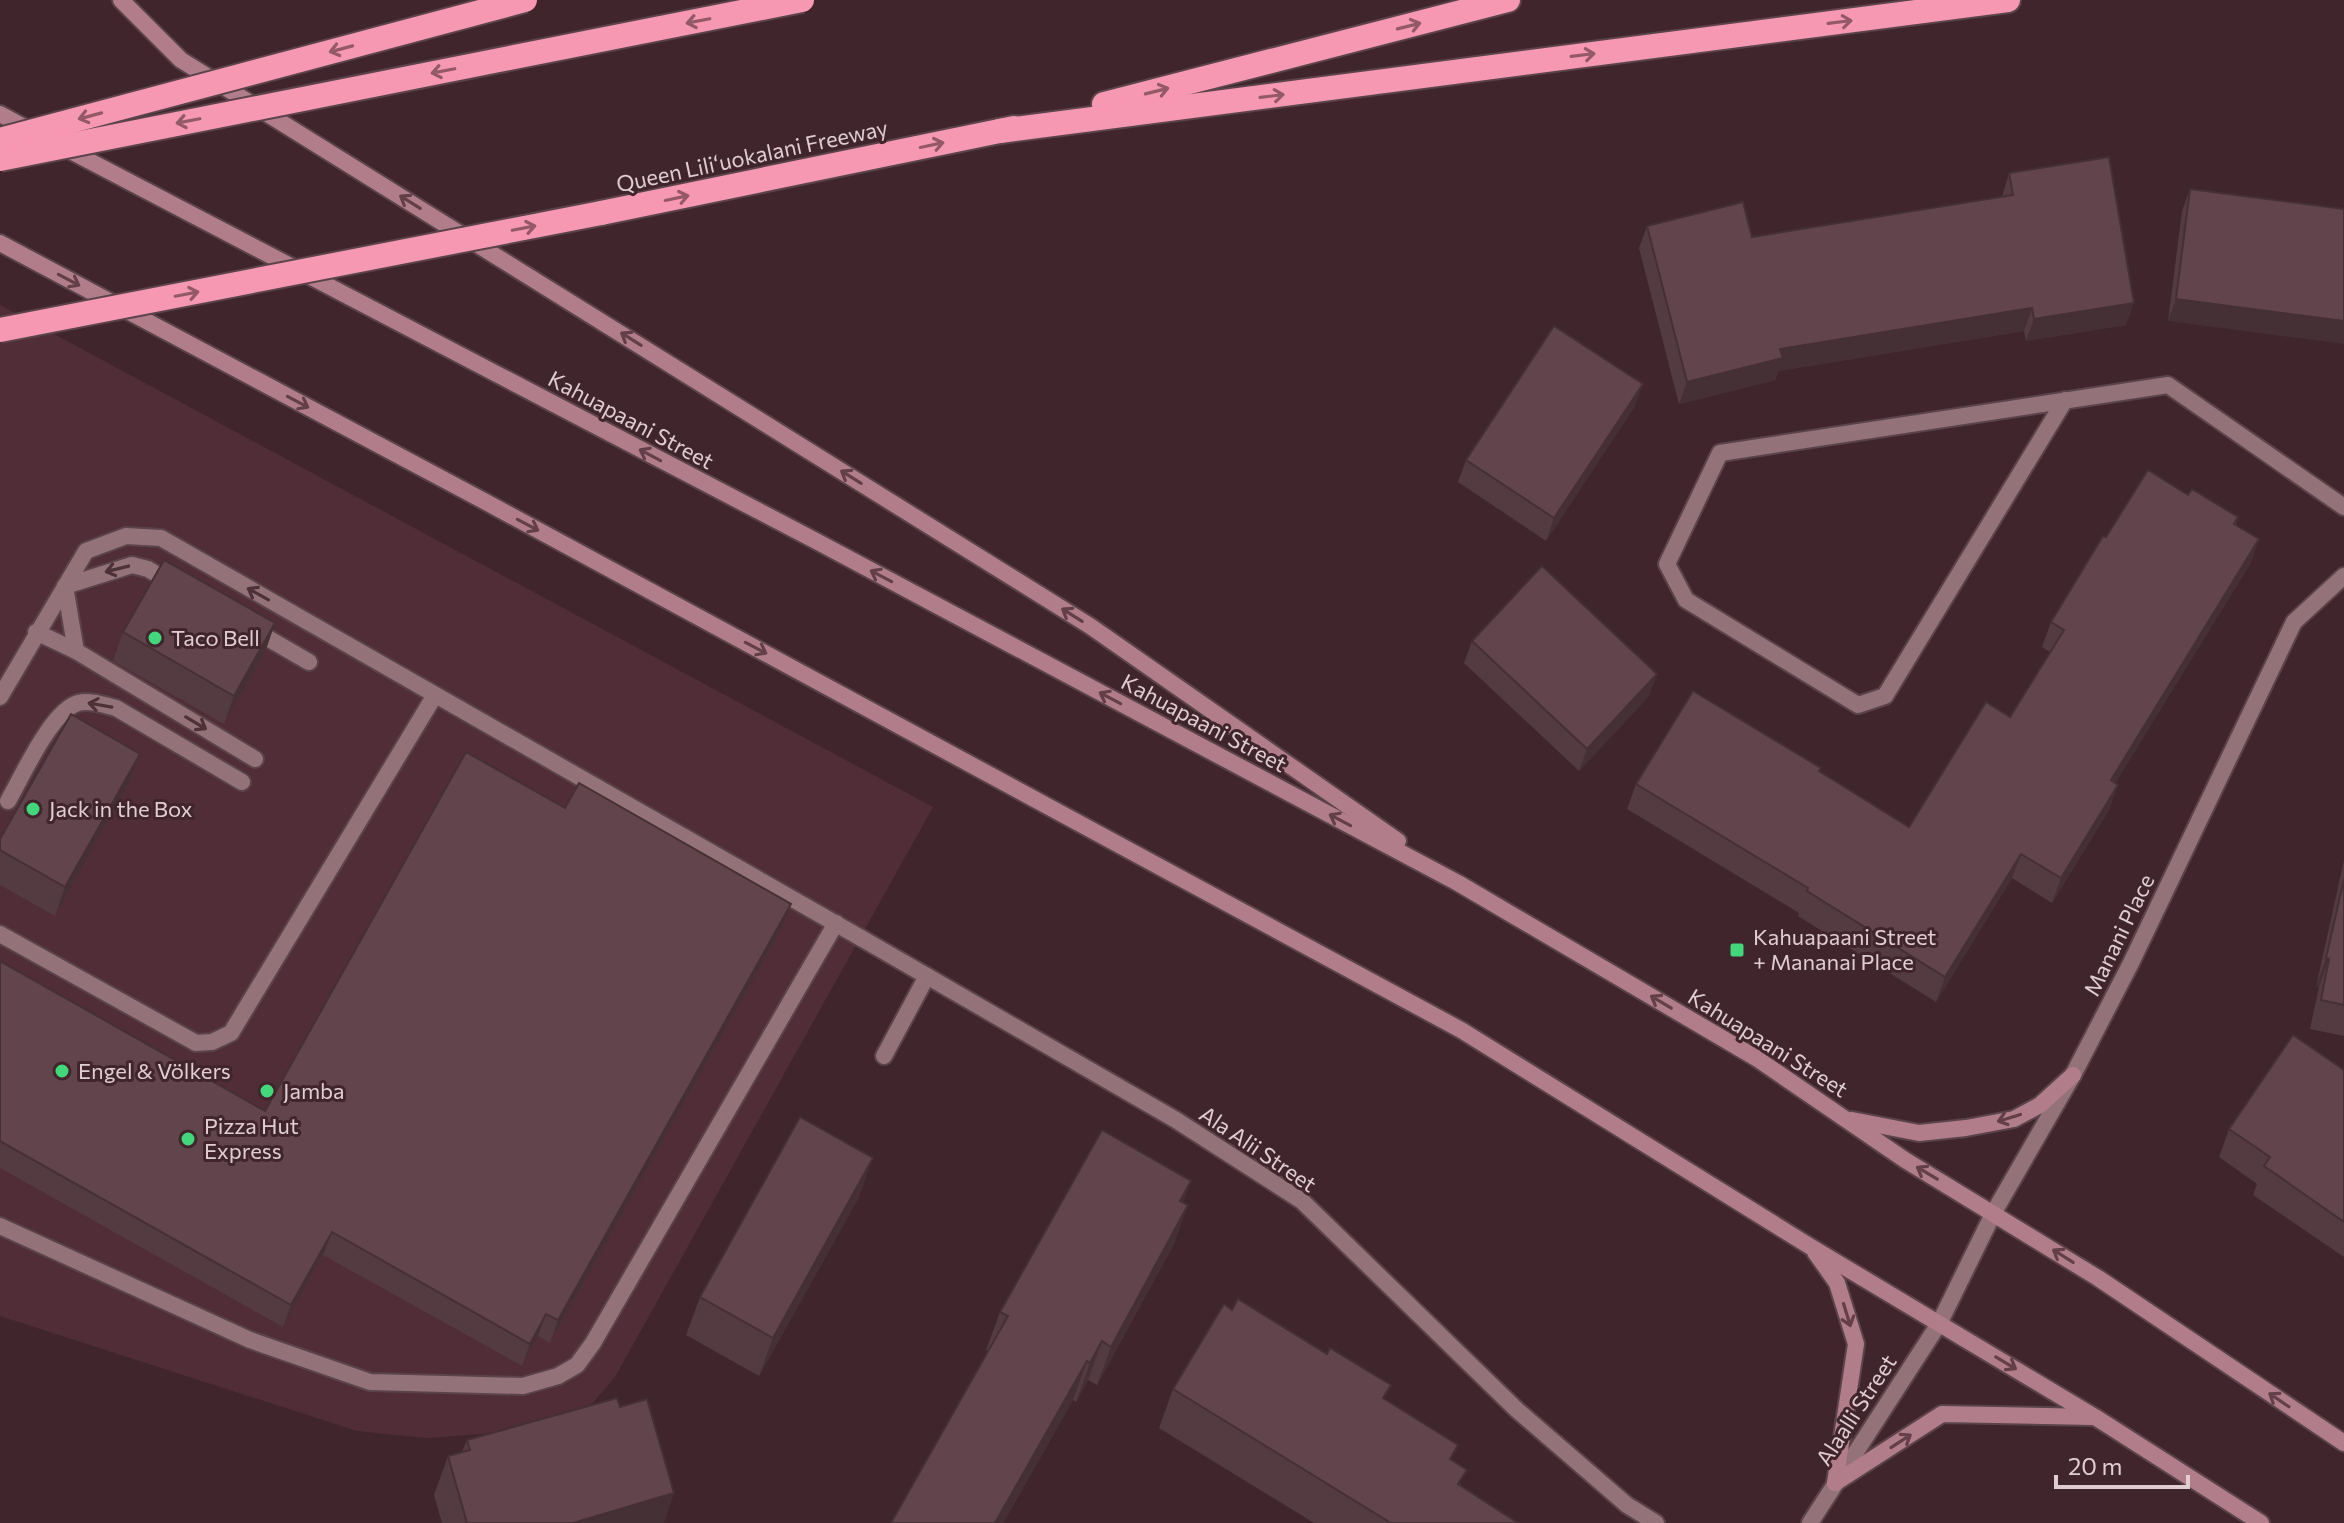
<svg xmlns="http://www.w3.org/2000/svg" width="2344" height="1523" font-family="Commissioner,sans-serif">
	<rect width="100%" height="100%" fill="#41252d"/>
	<path fill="#502d37" d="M0,305L933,807L615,1377L583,1414L526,1431L426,1438L357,1431L0,1316Z"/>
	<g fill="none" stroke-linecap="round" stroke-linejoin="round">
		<defs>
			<g id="lane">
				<path d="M2065,400L1885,696L1858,705L1686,600L1667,564L1720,453L2168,385L2344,507"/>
				<path d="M173,584L148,569L132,565L65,586L76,651L255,759"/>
				<path d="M252,629L309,662"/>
				<path d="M36,632L76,651"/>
				<path d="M0,697L86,551L126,536L161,538L861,938"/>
				<path d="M8,801C22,777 51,711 78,703C91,700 104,705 116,708L242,782"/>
				<path d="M0,934L196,1043L212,1042L231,1033L435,695"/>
				<path d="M0,1226L250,1340L370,1382L523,1386L558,1376L577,1365L593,1343L836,923"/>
			</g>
			<g id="street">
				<path d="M861,938L1176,1120L1302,1201L1517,1410L1627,1505L1656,1523"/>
				<path d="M884,1056L927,976"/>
				<path d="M1810,1523L1940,1322L1994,1212L2073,1075L2131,963L2294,622L2344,576"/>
			</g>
			<g id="secondary">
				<path d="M121,0L181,60L1090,626L1398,841"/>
				<path d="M0,114L35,133"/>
				<path d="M59,145L816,541L1458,883L1756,1058L1905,1160L2098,1278L2344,1443"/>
				<path d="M0,243L484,501L1461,1030L1811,1247L2095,1417L2261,1523"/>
				<path d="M1852,1120L1919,1133L1966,1128L2014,1119L2040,1105L2073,1075"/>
				<path d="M1815,1252L1837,1283L1856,1344L1835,1483"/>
				<path d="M1835,1483L1942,1414L2093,1417"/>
			</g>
			<g id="highway">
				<path d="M1104,104L1508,0"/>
				<path d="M1000,131L2008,0"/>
				<path d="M601,213L1014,128"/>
			</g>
		</defs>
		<use href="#lane" stroke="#5a434a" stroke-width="20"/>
		<use href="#street" stroke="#5a434a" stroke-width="20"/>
		<use href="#secondary" stroke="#5a434a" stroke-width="20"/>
		<use href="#highway" stroke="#5a434a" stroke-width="28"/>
		<use href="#lane" stroke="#93727a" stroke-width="16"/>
		<use href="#street" stroke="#93727a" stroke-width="16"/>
		<use href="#secondary" stroke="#b17d8b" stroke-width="16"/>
		<use href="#highway" stroke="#f798b3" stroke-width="24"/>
		<defs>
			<g id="highway-bridge">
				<path d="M0,140L525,0"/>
				<path d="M0,159L802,0"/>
				<path d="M0,330L601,213"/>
			</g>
		</defs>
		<use href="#highway-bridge" stroke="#5a434a" stroke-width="28" stroke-linecap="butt"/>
		<use href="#highway-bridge" stroke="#f798b3" stroke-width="24"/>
	</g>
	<g fill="#543a41">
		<path d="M2009,173L2126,325L2026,341L2024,331L1778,371L1775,380L1679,404L1639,248L1647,226L1752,237L2002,197Z"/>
		<path d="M2190,189L2344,209L2168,321L2182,211Z"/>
		<path d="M1635,406L1546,541L1458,482L1466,460Z"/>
		<path d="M2188,495L2238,517L2236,525L2259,539L2250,564L2115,783L2109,810L2052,903L2012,878L1936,1002L1798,916L1799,913L1627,809L1636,784L1821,768L1820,772L1909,827L2010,717L2050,652L2042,647L2051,622L2106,537Z"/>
		<path d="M275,623L265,652L224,724L113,661L123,632Z"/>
		<path d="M1472,641L1649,696L1579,771L1464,663Z"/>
		<path d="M140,754L129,783L55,916L0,885V839Z"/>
		<path d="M565,808L791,904L783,926L550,1343L538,1336L522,1366L323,1255L283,1327L0,1168V961L265,1111Z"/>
		<path d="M2344,860V1036L2310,1029L2319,987H2316Z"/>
		<path d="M2344,1070V1257L2253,1195L2257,1184L2219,1157L2229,1129Z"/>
		<path d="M859,1197L759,1376L686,1335L700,1297Z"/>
		<path d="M1183,1203L1174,1244L1097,1385L1088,1380L1076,1402L1073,1400L1003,1523H891L988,1351L986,1350L1000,1312Z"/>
		<path d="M1232,1310L1385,1400L1452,1461L1461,1485L1518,1523H1314L1159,1428L1173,1389Z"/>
		<path d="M467,1440L664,1523H442L434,1495L448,1456L462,1452Z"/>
	</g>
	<g fill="#453035">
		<path d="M2176,299L2344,321V344L2168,321Z"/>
		<path d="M2134,303L2126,325L2026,341L2034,319Z"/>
		<path d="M2032,308L2024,331L1778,371L1775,380L1679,404L1687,382L1780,349Z"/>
		<path d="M1643,384L1635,406L1546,541L1554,518Z"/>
		<path d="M2259,539L2250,564L2102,805L2111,780Z"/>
		<path d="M275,623L265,652L224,724L234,696Z"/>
		<path d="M1657,674L1649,696L1579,771L1587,749Z"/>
		<path d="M140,754L129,783L55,916L65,887Z"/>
		<path d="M2118,785L2109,810L2052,903L2061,878Z"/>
		<path d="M2021,854L2012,878L1936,1002L1945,977Z"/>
		<path d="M791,904L783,926L550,1343L558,1320Z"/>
		<path d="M2326,958L2329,959L2319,987H2316Z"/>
		<path d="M873,1158L859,1197L759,1376L773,1338Z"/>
		<path d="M1191,1181L1177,1220L1180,1201Z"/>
		<path d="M1188,1205L1174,1244L1097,1385L1111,1347Z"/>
		<path d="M332,1232L323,1255L283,1327L291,1305Z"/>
		<path d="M546,1314L538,1336L522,1366L530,1344Z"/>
		<path d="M1102,1341L1088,1380L1076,1402L1090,1363Z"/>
		<path d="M1087,1361L1073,1400L1003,1523H995Z"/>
		<path d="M674,1493L664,1523H573Z"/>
	</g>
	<g fill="#62444c" stroke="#453035" stroke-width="2">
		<path d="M2109,157L2134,303L2034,319L2032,308L1780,349L1783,358L1687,382L1647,226L1743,202L1752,237L2013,195L2009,173Z"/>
		<path d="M2190,189L2344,209V321L2176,299Z"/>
		<path d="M1554,326L1643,384L1554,518L1466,460Z"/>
		<path d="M2148,470L2188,495L2192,489L2238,517L2234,524L2259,539L2111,780L2118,785L2061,878L2021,854L1945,977L1807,891L1808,888L1636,784L1693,691L1821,768L1819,771L1909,827L1986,702L2010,717L2064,630L2051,622L2103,536L2106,537Z"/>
		<path d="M164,560L275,623L234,696L123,632Z"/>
		<path d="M1542,566L1657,674L1587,749L1472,641Z"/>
		<path d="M71,714L140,754L65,887L0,850V839Z"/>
		<path d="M466,752L565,808L579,783L791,904L558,1320L546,1314L530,1344L332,1232L291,1305L0,1141V961L265,1111Z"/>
		<path d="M2344,879V1005L2321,1000L2329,959L2326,958Z"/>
		<path d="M2293,1035L2344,1070V1222L2264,1166L2270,1157L2229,1129Z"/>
		<path d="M800,1117L873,1158L773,1338L700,1297Z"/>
		<path d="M1102,1130L1191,1181L1180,1201L1188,1205L1111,1347L1102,1341L1090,1363L1087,1361L995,1523H891L1008,1316L1000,1312Z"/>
		<path d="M1238,1299L1327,1354L1330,1348L1391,1385L1383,1398L1458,1445L1450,1459L1467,1470L1458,1484L1518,1523H1391L1173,1389L1224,1304L1232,1310Z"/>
		<path d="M617,1398L620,1407L647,1399L674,1493L573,1523H467L448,1456L470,1450L467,1440Z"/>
	</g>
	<defs><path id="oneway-shaft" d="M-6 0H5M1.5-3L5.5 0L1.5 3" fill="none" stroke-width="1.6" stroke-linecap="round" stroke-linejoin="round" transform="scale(2)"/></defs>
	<g stroke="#935969">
		<use href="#oneway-shaft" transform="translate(698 21) rotate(169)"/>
		<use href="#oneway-shaft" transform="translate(1840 22) rotate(-7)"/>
		<use href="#oneway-shaft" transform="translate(1409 26) rotate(-14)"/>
		<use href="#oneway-shaft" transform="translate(341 49) rotate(165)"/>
		<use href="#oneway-shaft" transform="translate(1583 55) rotate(-7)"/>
		<use href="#oneway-shaft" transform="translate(443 71) rotate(169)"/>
		<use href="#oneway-shaft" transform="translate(1157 91) rotate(-14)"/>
		<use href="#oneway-shaft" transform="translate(1272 96) rotate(-7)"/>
		<use href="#oneway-shaft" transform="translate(90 116) rotate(165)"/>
		<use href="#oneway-shaft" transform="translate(188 121) rotate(169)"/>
		<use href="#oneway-shaft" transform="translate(932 145) rotate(-12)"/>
		<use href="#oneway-shaft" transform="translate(677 198) rotate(-12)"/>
		<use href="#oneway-shaft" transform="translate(524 228) rotate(-11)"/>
		<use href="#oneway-shaft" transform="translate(187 294) rotate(-11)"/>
	</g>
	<g stroke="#633f49">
		<use href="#oneway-shaft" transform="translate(410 202) rotate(-148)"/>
		<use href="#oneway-shaft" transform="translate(69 280) rotate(28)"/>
		<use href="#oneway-shaft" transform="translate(631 339) rotate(-148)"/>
		<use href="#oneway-shaft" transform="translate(298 402) rotate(28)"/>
		<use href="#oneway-shaft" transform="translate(650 455) rotate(-152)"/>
		<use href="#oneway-shaft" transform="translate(851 477) rotate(-148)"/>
		<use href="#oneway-shaft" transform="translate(528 525) rotate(28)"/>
		<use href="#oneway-shaft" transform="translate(881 576) rotate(-152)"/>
		<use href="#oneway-shaft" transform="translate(1072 615) rotate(-148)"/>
		<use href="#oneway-shaft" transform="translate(756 648) rotate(28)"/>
		<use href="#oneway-shaft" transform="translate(1110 698) rotate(-152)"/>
		<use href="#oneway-shaft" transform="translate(1340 820) rotate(-152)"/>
		<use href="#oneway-shaft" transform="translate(1661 1002) rotate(-149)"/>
		<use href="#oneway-shaft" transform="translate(2009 1118) rotate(163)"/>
		<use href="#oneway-shaft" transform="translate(1927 1173) rotate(-149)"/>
		<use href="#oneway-shaft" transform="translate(2063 1256) rotate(-148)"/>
		<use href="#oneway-shaft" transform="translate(1847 1315) rotate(73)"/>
		<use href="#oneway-shaft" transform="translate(2006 1363) rotate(31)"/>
		<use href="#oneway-shaft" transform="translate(2279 1400) rotate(-146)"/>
		<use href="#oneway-shaft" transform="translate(1901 1441) rotate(-33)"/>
	</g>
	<g stroke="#4d3139">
		<use href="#oneway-shaft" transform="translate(117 569) rotate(166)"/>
		<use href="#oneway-shaft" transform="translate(258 594) rotate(-151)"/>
		<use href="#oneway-shaft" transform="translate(100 705) rotate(-170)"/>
		<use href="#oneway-shaft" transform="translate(196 723) rotate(31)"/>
	</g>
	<g fill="#43d77b" stroke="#41252d" stroke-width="3">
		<circle cx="155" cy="638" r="8"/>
		<circle cx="33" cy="809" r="8"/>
		<rect x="1729" y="942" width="16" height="16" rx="4"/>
		<circle cx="62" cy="1071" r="8"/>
		<circle cx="267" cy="1091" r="8"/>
		<circle cx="188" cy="1139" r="8"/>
	</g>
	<g text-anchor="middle" stroke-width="6" stroke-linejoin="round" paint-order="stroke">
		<g font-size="22" fill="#e0cdd2" stroke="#41252d">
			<text transform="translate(752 156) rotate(-12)" y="8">Queen Liliʻuokalani Freeway</text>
			<text transform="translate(631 420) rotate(28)" y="8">Kahuapaani Street</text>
			<text transform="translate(1204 723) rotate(28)" y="8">Kahuapaani Street</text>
			<text transform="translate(2119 935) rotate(-64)" y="8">Manani Place</text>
			<text transform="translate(1768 1043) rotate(32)" y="8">Kahuapaani Street</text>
			<text transform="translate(1258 1149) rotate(34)" y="8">Ala Alii Street</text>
			<text transform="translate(1856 1410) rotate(-57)" y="8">Alaalli Street</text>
		</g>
		<g font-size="22" fill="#e0cdd2" stroke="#41252d" text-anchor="start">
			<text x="171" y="646">Taco Bell</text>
			<text x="49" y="817">Jack in the Box</text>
			<text x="1753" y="945">Kahuapaani Street<tspan x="1753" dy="25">+ Mananai Place</tspan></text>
			<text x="78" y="1079">Engel &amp; Völkers</text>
			<text x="283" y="1099">Jamba</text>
			<text x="204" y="1134">Pizza Hut<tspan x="204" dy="25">Express</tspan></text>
		</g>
	</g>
	<path d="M2056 1475v12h132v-12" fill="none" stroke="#e0cdd2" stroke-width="4"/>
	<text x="2068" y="1475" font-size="24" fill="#e0cdd2" stroke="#41252d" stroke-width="6" paint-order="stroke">20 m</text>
</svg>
